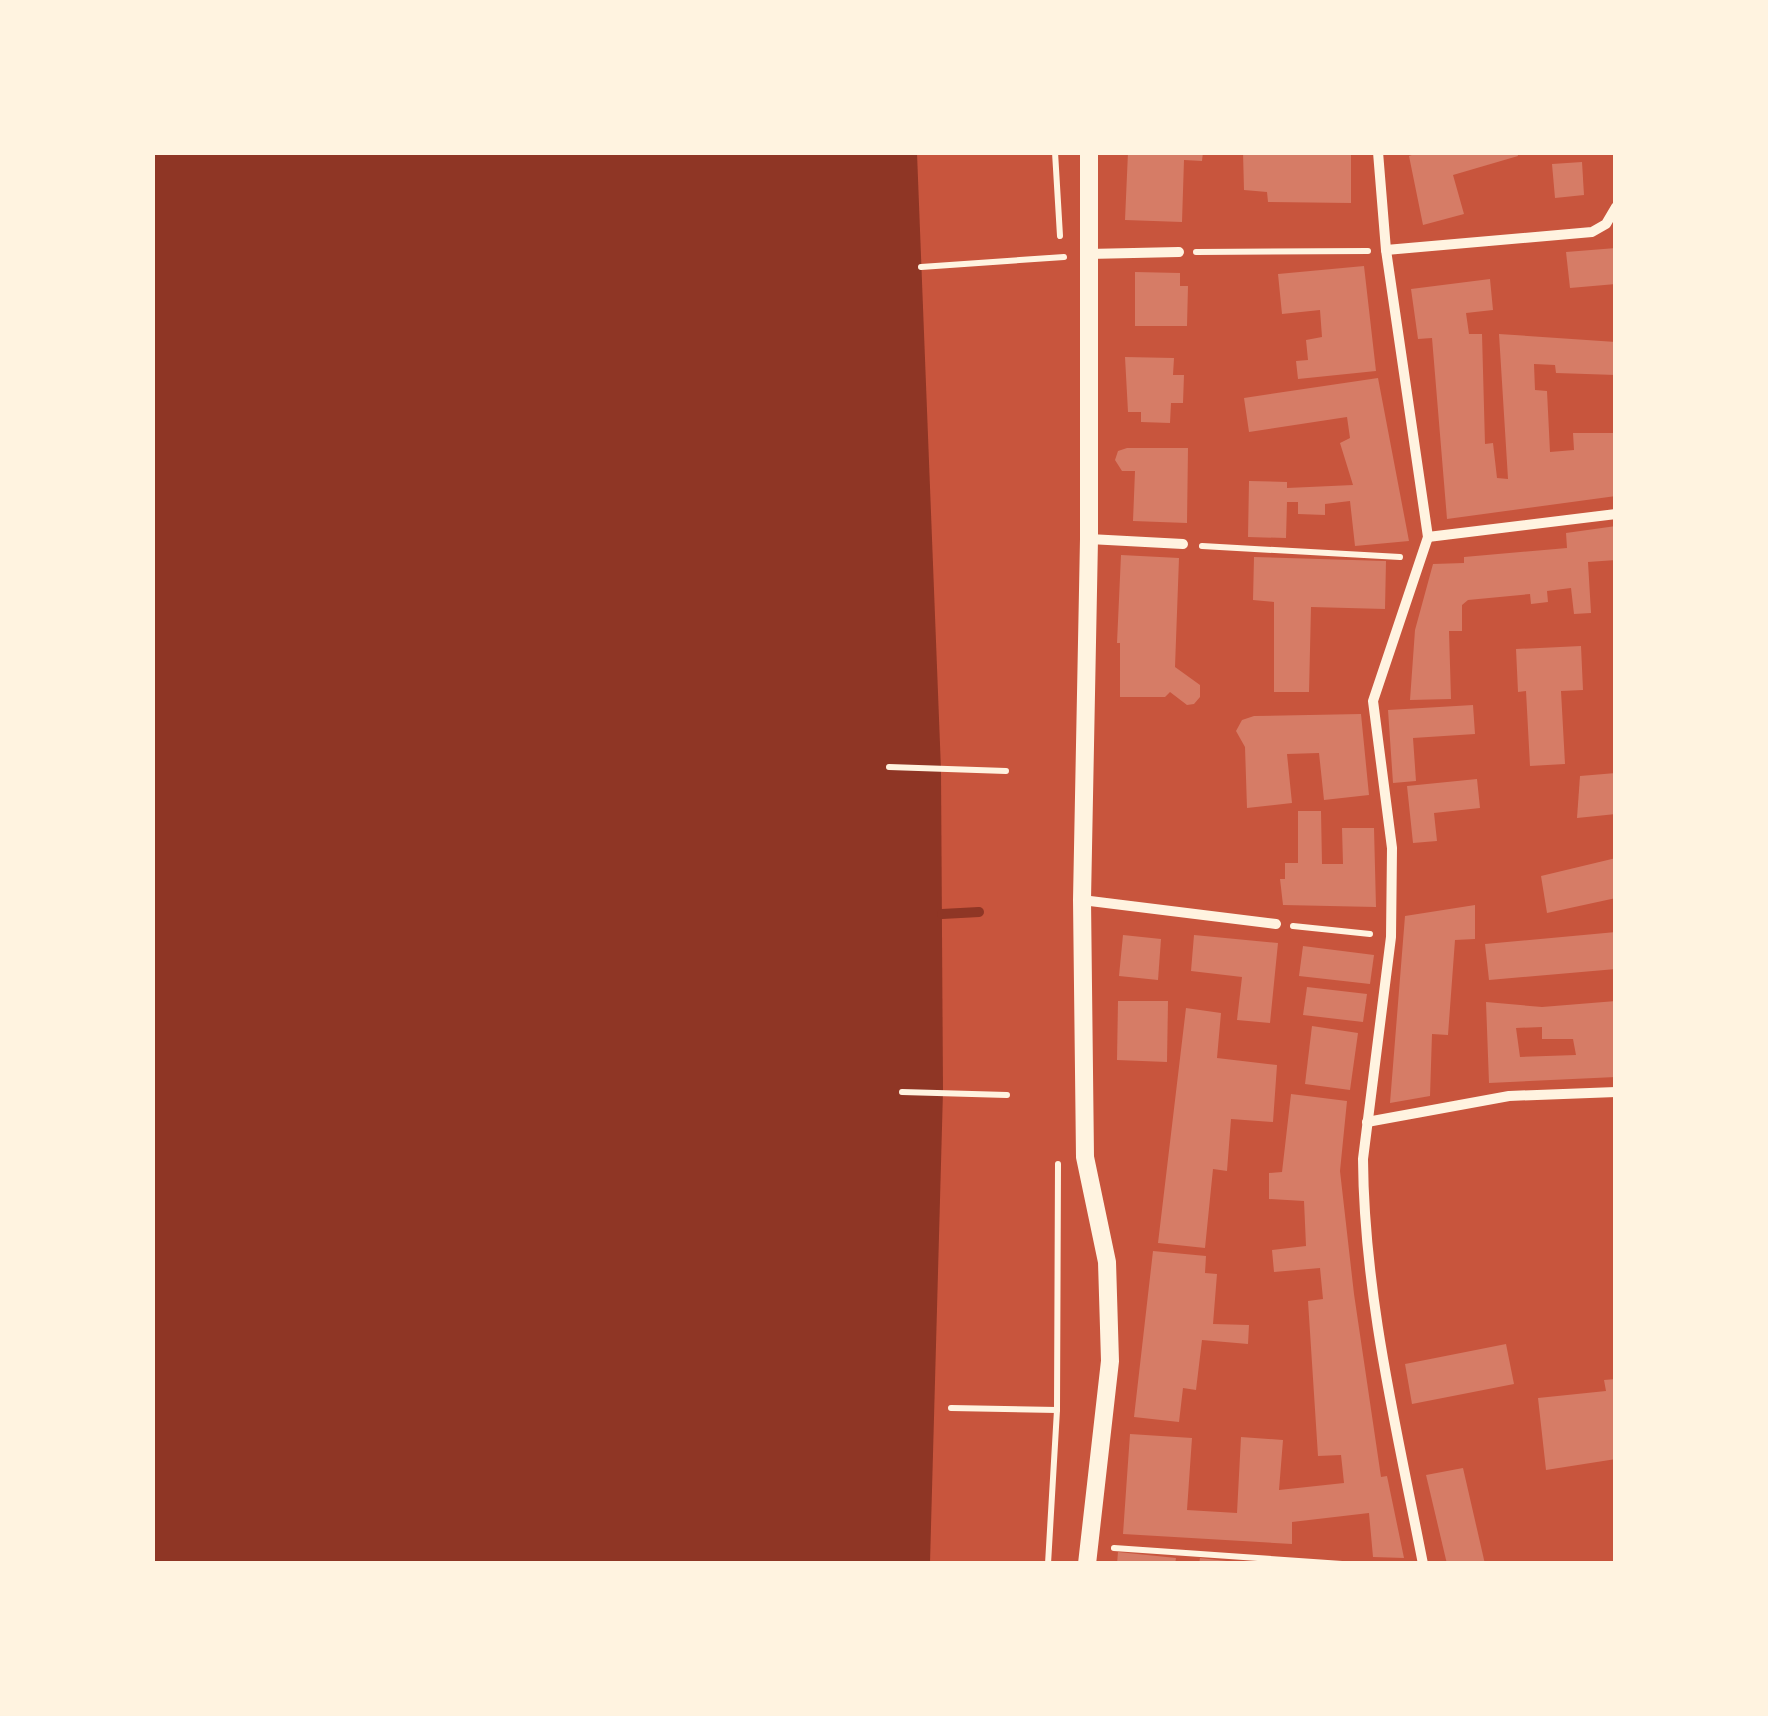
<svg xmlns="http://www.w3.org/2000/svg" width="1768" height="1716" font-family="Barlow,sans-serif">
	<rect width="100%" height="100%" fill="#c8553d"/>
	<path fill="#8f3625" d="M152,153H917L941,770L943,1091L930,1563H153Z"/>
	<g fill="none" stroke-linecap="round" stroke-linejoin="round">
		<path stroke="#8f3625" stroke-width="10" d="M942,914L979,912"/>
	</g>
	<g fill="#d67c66" fill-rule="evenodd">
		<path d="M1128,152H1203L1202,161L1184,160L1182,222L1125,220Z"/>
		<path d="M1243,152H1351V203L1268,202L1267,192L1244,190Z"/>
		<path d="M1420,152H1517L1518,156L1453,175L1464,214L1423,225L1409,156Z"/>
		<path d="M1582,162L1584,195L1555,198L1552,164Z"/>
		<path d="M1616,248V284L1570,288L1566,252Z"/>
		<path d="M1364,266L1376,371L1298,379L1296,361L1308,360L1306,340L1322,337L1320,310L1282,314L1278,274Z"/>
		<path d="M1135,272L1180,273V286H1188L1187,326H1135Z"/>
		<path d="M1490,279L1493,310L1466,313L1469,334H1482L1485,444L1493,443L1497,478L1508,479L1499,334L1616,342V375L1556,373L1555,365L1534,364L1535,390L1547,391L1550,452L1574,450L1573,433H1616V496L1447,519L1432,338L1418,339L1411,289Z"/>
		<path d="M1125,357L1174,358L1173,375H1184L1183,403H1171L1170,423L1141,422V412H1128Z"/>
		<path d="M1378,378L1409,541L1355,546L1350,501L1325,504V515L1298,514V502H1287L1286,538L1248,537L1249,481L1287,482V488L1353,485L1340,443L1350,438L1347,417L1249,432L1244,398Z"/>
		<path d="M1127,448H1188L1187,523L1133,521L1135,471H1122L1115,460L1118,451Z"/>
		<path d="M1616,526V560L1588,562L1591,613L1574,614L1571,588L1547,591L1548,602L1531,604L1530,594L1468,600L1462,605V631H1449L1451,699L1410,700L1415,630L1433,564L1464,563V557L1567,548L1566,533Z"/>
		<path d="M1121,555L1179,558L1175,667L1200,685V697L1194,704L1187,705L1170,692L1165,697H1120V643H1117Z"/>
		<path d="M1254,557L1386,561L1385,609L1311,607L1309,692H1274V602L1253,600Z"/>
		<path d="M1581,646L1583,690L1561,691L1565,764L1530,766L1526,691L1518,692L1516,649Z"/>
		<path d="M1473,705L1475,734L1413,738L1416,781L1393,783L1388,710Z"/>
		<path d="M1361,714L1369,795L1324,800L1319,753L1287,754L1292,803L1247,808L1245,747L1236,731L1242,720L1254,716Z"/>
		<path d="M1616,773V814L1577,818L1580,776Z"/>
		<path d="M1477,779L1480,808L1434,813L1437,841L1413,843L1407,786Z"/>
		<path d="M1298,811H1321L1322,864H1343L1342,828H1374L1376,907L1283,905L1280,879H1285V863H1298Z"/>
		<path d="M1616,858V898L1547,913L1541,876Z"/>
		<path d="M1475,905V939L1455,940L1448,1035L1432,1034L1430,1096L1390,1103L1405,916Z"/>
		<path d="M1616,932V969L1489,980L1485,944Z"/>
		<path d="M1123,935L1161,939L1158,980L1119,976Z"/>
		<path d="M1194,935L1278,943L1270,1023L1237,1020L1242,977L1191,971Z"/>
		<path d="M1303,946L1374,955L1370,984L1299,976Z"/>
		<path d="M1307,987L1367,994L1363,1022L1303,1015Z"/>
		<path d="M1118,1001H1168L1167,1062L1117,1060Z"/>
		<path d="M1616,1001V1077L1489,1083L1486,1002L1542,1007ZM1542,1027V1039H1573L1576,1055L1520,1057L1516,1028Z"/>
		<path d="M1186,1008L1221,1013L1217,1058L1277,1065L1273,1122L1231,1119L1227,1171L1213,1169L1205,1248L1158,1243Z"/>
		<path d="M1312,1026L1358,1033L1350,1090L1305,1084Z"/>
		<path d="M1291,1094L1347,1101L1340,1171L1354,1294L1381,1477L1387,1476L1404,1558L1373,1557L1369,1513L1292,1522V1544L1123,1534L1130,1434L1192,1438L1187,1510L1237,1513L1241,1437L1283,1440L1279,1490L1344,1483L1341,1455L1318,1456L1308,1301L1323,1299L1320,1268L1274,1272L1272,1250L1306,1246L1304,1201L1269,1199V1173L1282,1172Z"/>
		<path d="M1153,1251L1206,1256L1205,1273L1217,1274L1213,1324L1249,1325L1248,1344L1202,1340L1196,1390L1183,1388L1179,1422L1134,1417Z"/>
		<path d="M1506,1344L1514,1384L1412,1404L1405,1364Z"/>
		<path d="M1616,1379V1459L1546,1470L1538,1398L1606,1391L1604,1380Z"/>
		<path d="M1463,1468L1485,1564H1447L1426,1475Z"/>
		<path d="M1118,1552L1176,1558L1175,1564H1117Z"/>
		<path d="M1200,1558L1227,1561V1564H1199Z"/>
	</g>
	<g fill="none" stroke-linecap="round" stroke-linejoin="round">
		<g stroke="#fff3e0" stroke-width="6">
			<path d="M1055,152L1060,236"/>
			<path d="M1196,252L1368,251"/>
			<path d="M921,267L1064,257"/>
			<path d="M1202,546L1400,557"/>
			<path d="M889,767L1006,771"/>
			<path d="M1293,926L1370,934"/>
			<path d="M902,1092L1007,1095"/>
			<path d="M951,1408L1057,1410"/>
			<path d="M1114,1548L1342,1564"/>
			<path d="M1048,1564L1057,1410L1058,1164"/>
		</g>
		<g stroke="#fff3e0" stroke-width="10">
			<path d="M1378,152L1386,250L1428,537L1373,701L1392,848L1391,937L1363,1159C1364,1296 1397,1430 1423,1564"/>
			<path d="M1386,250L1592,232L1606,224L1616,207"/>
			<path d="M1088,254L1179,252"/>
			<path d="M1428,537L1616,514"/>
			<path d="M1089,539L1183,544"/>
			<path d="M1082,900L1276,924"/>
			<path d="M1367,1122L1509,1096L1616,1092"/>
		</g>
		<path stroke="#fff3e0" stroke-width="18" d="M1087,1564L1110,1361L1107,1262L1085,1157L1082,900L1089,539V152"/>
	</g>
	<rect width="1768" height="1716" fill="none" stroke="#fff3e0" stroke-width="310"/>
</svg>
